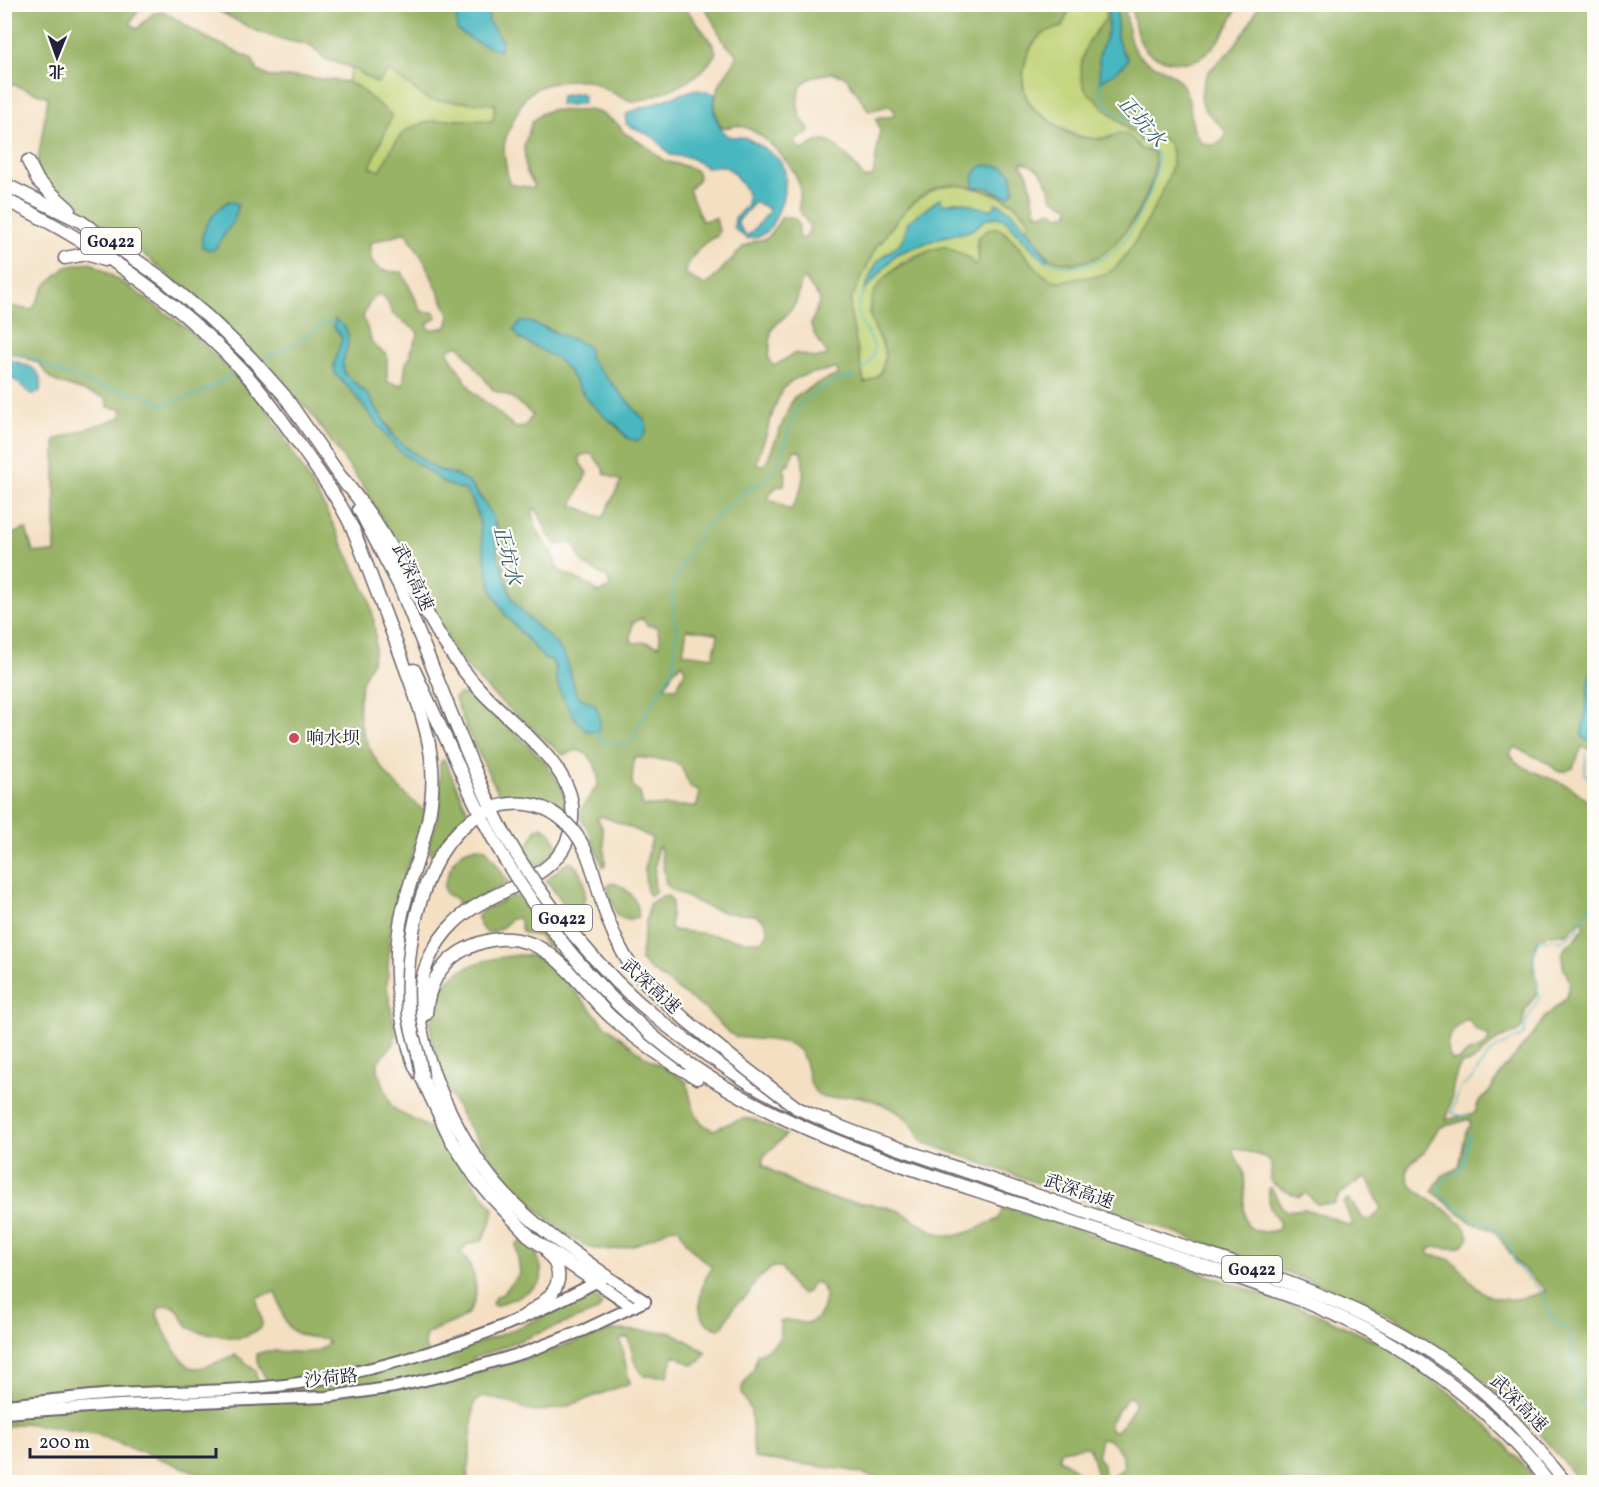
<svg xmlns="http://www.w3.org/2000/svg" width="1599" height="1487" font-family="Vollkorn,'Noto Serif SC',serif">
	<rect width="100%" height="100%" fill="#fdfcf7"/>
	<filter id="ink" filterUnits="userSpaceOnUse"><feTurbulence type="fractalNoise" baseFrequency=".0167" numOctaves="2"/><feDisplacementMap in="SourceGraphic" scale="12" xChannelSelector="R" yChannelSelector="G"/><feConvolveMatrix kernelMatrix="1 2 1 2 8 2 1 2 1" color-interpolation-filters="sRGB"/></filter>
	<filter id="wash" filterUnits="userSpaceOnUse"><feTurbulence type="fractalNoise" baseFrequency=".008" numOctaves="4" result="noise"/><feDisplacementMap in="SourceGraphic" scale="24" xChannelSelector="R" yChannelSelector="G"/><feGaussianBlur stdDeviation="1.35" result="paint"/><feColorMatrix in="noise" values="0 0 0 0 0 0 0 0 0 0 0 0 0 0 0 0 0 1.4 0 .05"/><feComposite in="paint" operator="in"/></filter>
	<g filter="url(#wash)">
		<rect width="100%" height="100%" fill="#f4dfc2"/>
		<g fill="#c0d174" stroke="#717a58" stroke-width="1.5" fill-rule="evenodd">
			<path d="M1071,5H1106V22L1097,30L1084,88L1131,130L1141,142C1148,140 1157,136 1164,139C1172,143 1173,156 1172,164C1169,185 1129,259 1111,271C1104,276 1060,283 1053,280C1035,275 1022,246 1008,235C1004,231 996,230 991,228L976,245L979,259L975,266L968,257C960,256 955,249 947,249C932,249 912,255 900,264C889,272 870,297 870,309C869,331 894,347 881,370C877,378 873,381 864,383L850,311L851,300L878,242L881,243C895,220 917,192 945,186C956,183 970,187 981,190C1002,195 1017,204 1031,221L1027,227C1035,240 1043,253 1057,260C1105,283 1165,190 1154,152L1140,149L1134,140L1120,133C1092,146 1070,135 1047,118C1041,114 1034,110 1030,103C1017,84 1024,50 1041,35C1047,30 1055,29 1062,27ZM940,198L941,204C948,204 955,201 962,202C973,204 980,210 993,209L995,206L1017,218L1039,248L1006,220L998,217L988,218L970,231L942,237L896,254L863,293L872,271L884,255L899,244L904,237L908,222Z"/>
			<path d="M352,68L377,83L389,70L429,100L495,103L493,121C469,120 431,116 409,129C395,137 388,158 380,172L370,167L358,87L347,82Z"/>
			<path d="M494,518L501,538L504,573L498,556Z"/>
		</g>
		<g fill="#98b366" stroke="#5d6a50" stroke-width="1.5" fill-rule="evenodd">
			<path d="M369,4L373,9L377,4L683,5L713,44L716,52C705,77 674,89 650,97C644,99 638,102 632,101C619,99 602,84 586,80C576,79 567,80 558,82C529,87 525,95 513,121C509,129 505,138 504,147C504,160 507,171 509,184L533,188L534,185L526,171L524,146L532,122L541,114L550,110L575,111L589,110L601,113L618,124L624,133L645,145L664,161L689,167L696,171L699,176L698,180L689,190L702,221L716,218L719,232L717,236C702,242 692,256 685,271L687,275L703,285L709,283L743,247L755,241L766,239L770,235L782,217H791L797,221L799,227L798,235L800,239L806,237L810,227C807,221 800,214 799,207C799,198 802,192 799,183C792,163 762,130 740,126C733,124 729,129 722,128C710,111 714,91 726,74C730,68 736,62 737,54L725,44L704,5H1071L1062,27C1057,29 1050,29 1045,33C1024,45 1016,83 1030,104C1037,114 1063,132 1075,136C1085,139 1102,140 1112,137C1117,135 1120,133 1125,133L1134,140L1140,149L1154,152C1162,180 1126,239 1103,254C1088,264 1066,265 1049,258L1026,227L1030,222C1023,208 1006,197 991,192C978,189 963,184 950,185C921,187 894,221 880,243H878L851,300L850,311L864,383C876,380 883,373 884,361C888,341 868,327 870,308C873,279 899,265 923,254C929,251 937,247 945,247C947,247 968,257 970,259C972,261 972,264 975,266L979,259L977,238C982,235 987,230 992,228C1008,223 1034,275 1053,280C1062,283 1071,279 1080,278C1091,276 1102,277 1111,271C1129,259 1169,185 1172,164C1173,156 1172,143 1164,139C1157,136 1148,140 1142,142C1130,129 1088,97 1084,87C1078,72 1082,54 1089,41C1098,25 1108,25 1106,5H1109L1108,30L1099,56L1100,82L1115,70L1123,67L1127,56C1112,43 1118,23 1117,5H1125C1127,17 1127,33 1132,45C1144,71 1174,63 1186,92C1194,110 1187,127 1202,143C1212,147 1222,145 1226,134C1222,122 1205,116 1202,102C1200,94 1203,82 1207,75C1211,67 1220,61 1226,55C1236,45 1255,19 1258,5L1584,4L1587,7L1594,6V669L1591,671L1582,735L1584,739L1594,742V750L1582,747L1573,768L1566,771H1557L1548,763L1515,747L1510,753C1514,769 1555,778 1570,787C1579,792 1587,801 1594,809V1482H1578C1540,1426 1476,1371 1419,1333C1389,1312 1354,1299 1321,1285L923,1142C918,1135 913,1124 907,1119C896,1109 867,1096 853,1096C842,1096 831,1101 822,1097C801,1086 814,1054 790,1044C774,1038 753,1040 736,1037L729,1033L707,1011L647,967L640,959L649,904L662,896H668L672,901L670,927L672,930L707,934L744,941H760L766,937L768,931L765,921L755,915L726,913L705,906L670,889L666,884L660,847L657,848L654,878L655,892L651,896L648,895C642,875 646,858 652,839C648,834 610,819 601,816L597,818L602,827L604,840L605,866L603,867L589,831L582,820L581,814L582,808L598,784V775L594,763L587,754L577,750L563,755C526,722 487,694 456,654L366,490L308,409L287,392L212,312L149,259L117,233L50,190L34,186L48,97L5,82V5H132L140,8L130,23L137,29L152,14L163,11L201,35L252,59L258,71L270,77H306L347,82L358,87L392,116L370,167L380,171C387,158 395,137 409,129C431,116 469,120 493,121L495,104L429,100L389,71L377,83L352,68L325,59L312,46L276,38L252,29L208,5ZM488,14L489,23L502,41L476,42ZM832,73L846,77L869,111L888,106L894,109V114L892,117H880L876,119L880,131L873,176L864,179C857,167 835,137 818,141C813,143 807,148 801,150L796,144L797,139L808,134L809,130C807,126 803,122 801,118C799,114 798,109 798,104C796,80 812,76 832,73ZM1023,162C1041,167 1049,181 1052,198L1069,206V213L1059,216L1050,210L1042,214L1036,213L1028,175L1021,164ZM1003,167L1011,173L1014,189L1004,195L987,187H975ZM238,204L234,220L210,250L203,247L202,238L218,210ZM406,232L423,259L450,316L447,327L430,330L427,324L436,318L434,312H422L402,272C380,272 368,269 370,243ZM802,279H805L820,299L811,325L814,334L827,353V356L815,358L795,353L776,365H772L769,359L771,331C776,321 790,316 796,302C800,295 798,286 802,279ZM378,294L385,297L393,314L417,331L418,336L410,351L411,356L406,363L403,385L387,382V355L373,345L363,317L369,304ZM334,327L347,331L348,344L343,361L344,373L368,395L398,441L436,469L458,476L473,487L486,505L500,532L504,573L512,600L569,666L574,689L577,696L588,703L599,730C594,732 590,733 586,730C576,723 559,693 557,681C555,672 557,666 551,659H545L506,616L493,593L488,575L478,514L472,500L465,490L446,484L397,449L350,389L335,374L334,364L340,350L342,338ZM545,327L567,338L590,359L646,422L627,438C615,423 599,413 587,399C576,386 570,368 556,357C541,346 523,346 514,329ZM459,345L493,390L511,397L533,415L524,427L516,428L472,391L448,353L450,348ZM834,369L838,370V375L818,383L793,398L766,463L763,465L757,464C758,452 765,440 768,428C783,379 785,378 834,369ZM794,450L801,451C806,474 803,490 791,510L767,498L776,487L784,485L786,474L784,469L786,464L789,465ZM592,454L602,467L605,474L621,481L603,518L572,505L587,473L580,463V455ZM534,508C544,514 543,538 559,545L573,542C583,568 584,565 607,577L610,587L598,593L590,585L558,570C556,564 554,557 551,552C543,539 529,523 534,508ZM642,618L647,625L657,627L660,639L659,646L646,642L635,643L631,641L632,623ZM687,629L716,633L718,636L713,657L683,653ZM682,663L685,670L677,688L665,687L673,672ZM634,757L672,761L681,767L691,788L700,791L697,806H643L640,793L633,786L632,781ZM1581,920L1584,921V927L1575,940L1565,947L1562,955L1563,966L1570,982L1567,997L1544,1018L1534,1033L1502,1071L1490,1091L1478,1103L1475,1113L1446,1120C1454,1102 1450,1081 1461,1064L1472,1062L1498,1039L1518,1032L1522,1027L1525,1011L1536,994L1538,984L1533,969V959L1534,949L1539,938L1547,935L1567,934ZM1465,1020H1469L1475,1029L1489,1036C1487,1051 1477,1047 1467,1053C1464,1055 1462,1058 1460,1060H1452C1440,1043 1452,1031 1465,1020ZM1470,1119L1471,1124L1466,1132L1459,1167L1442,1176L1432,1191L1472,1223L1490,1229L1496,1233L1518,1264L1546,1291C1521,1300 1496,1306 1475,1286C1467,1278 1461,1267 1452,1261C1446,1257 1437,1256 1429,1255V1249C1445,1241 1455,1259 1469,1237C1461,1206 1398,1195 1408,1168C1411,1159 1419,1158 1424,1152C1430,1145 1433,1135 1439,1128ZM1236,1148L1265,1157L1271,1163V1182L1283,1190L1299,1197L1306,1193L1317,1204H1334L1340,1194L1363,1178L1368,1180L1382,1209L1372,1219L1365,1220C1356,1214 1356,1204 1347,1199L1344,1203L1352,1224L1351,1227L1333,1218L1304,1209L1285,1211C1278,1205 1277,1195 1271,1188H1268L1270,1208L1280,1223L1278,1230C1231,1241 1248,1202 1244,1174C1242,1165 1235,1158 1232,1149Z"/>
			<path d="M1131,5V4L1237,5C1232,24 1210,60 1188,62C1182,63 1175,62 1169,61C1161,59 1150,56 1145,49C1135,37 1134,19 1131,5Z"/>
			<path d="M90,262L128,286L189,330L267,408L325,508L368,596C374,616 379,644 371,664C369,670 364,675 363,680C346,734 385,778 423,810L426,814V819L398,892L390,931L387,987L396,1034L394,1044L378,1061V1070L391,1105L398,1112L430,1128L494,1209L491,1223L482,1240L467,1245L461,1252C474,1268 483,1295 468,1313C458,1324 438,1325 426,1335C420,1349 430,1358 444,1356L508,1332L590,1296L597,1298L602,1304L598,1311L474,1358L471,1361V1365L477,1371L494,1368L613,1330L672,1332L706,1352L701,1361L693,1365L674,1355L667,1376H644L635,1363L628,1337L620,1340L630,1383L565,1407L534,1412L508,1402L483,1396L474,1403L467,1482H222L95,1434L24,1423L5,1427V536L26,529L33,552L55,553V440L121,417L122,409L108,407L106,398L59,383L51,379L39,363L21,356L5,352L4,305L32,310L46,285L66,267ZM273,1293L277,1294C285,1328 289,1338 326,1338L328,1343C313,1363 274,1344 257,1354V1362L267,1381L260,1382L257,1379L256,1371L236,1355C223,1358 207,1369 194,1368C181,1367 161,1326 157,1314L159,1308C180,1298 179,1320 190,1328C197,1333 204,1332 212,1334C237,1338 237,1342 261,1328C265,1317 256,1308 257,1297Z"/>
			<path d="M459,694L477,696L546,763L562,788L566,803L565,813L551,804L529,798H503L500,796L466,728L455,698Z"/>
			<path d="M442,760L445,761L469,814L450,832L435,854L432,855L430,853L429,843L438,814L440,802V764Z"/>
			<path d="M542,827L550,832L558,845L555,852L538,868L526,850L536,830Z"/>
			<path d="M478,847L486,849L509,883L481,896L459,910L457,907V899L446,894C442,886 445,883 448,875C454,858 459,850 478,847Z"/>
			<path d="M568,862H570C589,874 589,903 575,918L546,880Z"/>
			<path d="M613,883C627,887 641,902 638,917L627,920L617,916L607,886Z"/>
			<path d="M513,896L518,897L522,901L555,946L552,948L545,945C539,930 534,938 522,932L519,918L511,919C503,928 499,930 487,933C480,929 478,922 478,915L485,909Z"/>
			<path d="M519,955L532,956L548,962L605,1025L644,1056L686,1081C692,1101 692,1123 714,1130C752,1111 750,1118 786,1135L763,1157V1165C785,1179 812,1195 838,1200C858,1203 878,1203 897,1210C914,1217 931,1235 951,1236C966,1236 985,1224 998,1219L1003,1209L1008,1208L1082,1231L1315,1313L1382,1344L1449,1392L1495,1433L1538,1482H1099L1090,1449L1087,1447L1066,1449L1060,1452L1059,1459L1072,1467L1087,1482H1041V1475L1034,1472L1024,1482H891L848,1470L754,1458L751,1411L742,1394V1387L754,1368L757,1355L774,1345L780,1338V1322C789,1318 795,1322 804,1323C820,1324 825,1305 825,1293L820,1284L813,1282L807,1292L802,1294L794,1289L781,1267H773L756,1281L748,1295L735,1305L722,1327L719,1329C689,1322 700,1287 711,1268L710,1265C695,1254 686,1245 679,1228L673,1227C648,1240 625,1253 596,1249C578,1247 539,1212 526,1199C462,1134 352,969 519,955ZM1129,1397L1133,1399L1135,1402C1131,1414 1125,1423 1116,1431H1111L1109,1424L1126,1399ZM1101,1438C1114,1438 1128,1458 1122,1470L1114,1474L1111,1480L1104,1478L1103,1465L1097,1456Z"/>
			<path d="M521,1241C537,1247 543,1265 541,1281C530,1294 511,1299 495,1306L492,1304L495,1297L503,1294L520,1273L516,1244Z"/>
		</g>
		<g fill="#48b7c0" stroke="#356c7e" stroke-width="1.5" fill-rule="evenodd">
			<path d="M1109,5H1117V38L1122,51L1128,59C1123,70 1109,74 1100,83L1099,56L1108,30Z"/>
			<path d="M456,6L488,8L489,23L502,41L499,51L476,42L457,30Z"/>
			<path d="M695,89L715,94C715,97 714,100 714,103C712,112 719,126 724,133C730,140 738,135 746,138C756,143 768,150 777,158C795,172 780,215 768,230C763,236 754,238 747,239L734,228L735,218L747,205L748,197L746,190L732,171L724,166L707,167L689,157L670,155L655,138L626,124V115L630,112ZM755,202L768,208L769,212L749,235H746L738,225V221Z"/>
			<path d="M580,93L584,95L583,103L570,105L560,104L561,96Z"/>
			<path d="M986,165L1003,167L1011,173L1014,189L1010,195H1004L987,187H973L974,174L980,167Z"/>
			<path d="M941,198V204C948,204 955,201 962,202C973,204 980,210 993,209L996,203C1020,211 1033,241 1048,259L1046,261L1035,252L1006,220L998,217L988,218L970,231L942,237L896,254L863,293L877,262L899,244L904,237L908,222Z"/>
			<path d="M229,201L238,204L234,220L215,249L210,250L203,247C197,233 216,208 229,201Z"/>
			<path d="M335,319L345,327L348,335V344L343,361L344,373L368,395L394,437L409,450L436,469L458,476L468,482L486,505L494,518L498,556L512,599L524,614L555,643L565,656L577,696L596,705L600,719V730C595,731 591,733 586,730C576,724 559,693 557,681C555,673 557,666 551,659H545L506,616L493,593L488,575L478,514L472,500L465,490L446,484L397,449L350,389L335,374L334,364L342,338L334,327Z"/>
			<path d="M520,322H530L588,346L590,359L646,422V433L638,441L627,438L617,425L605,417L587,399L567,369L556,358L519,338L514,329Z"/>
			<path d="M5,360C23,362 48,369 39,393L31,394L15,380L5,376Z"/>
			<path d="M1594,669V742L1584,739L1582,735L1591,671Z"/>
		</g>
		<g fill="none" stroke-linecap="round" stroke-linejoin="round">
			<g stroke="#48b7c0" stroke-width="1.5">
				<path d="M1047,260C1077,276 1112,260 1129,234C1133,227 1136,220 1140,213C1150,195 1158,176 1158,155C1155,151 1151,149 1148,146C1142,139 1139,132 1133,126C1118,110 1099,109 1101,82"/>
				<path d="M4,351L32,357L56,371L97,386L147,396L161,405L197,395L237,372"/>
				<path d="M260,360L289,347L328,321L334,323"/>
				<path d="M862,371C891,343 859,335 858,310C858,303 861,297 864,291"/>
				<path d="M594,730L603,742L609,744H622L630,742L633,739L639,723L673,670L677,631L672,598L673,582L703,529L737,496L764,481L778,465L796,409L803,400L824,387L843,378L855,376"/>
				<path d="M1586,753L1585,774L1594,785"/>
				<path d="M1468,1115L1461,1116L1452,1113L1460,1088L1472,1079L1486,1058L1496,1048L1524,1035C1524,1020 1532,1011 1539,998C1538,981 1528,954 1540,940H1563L1575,932L1594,900"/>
				<path d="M1470,1133L1462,1170C1452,1175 1441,1180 1438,1192L1470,1218L1491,1224L1510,1243L1514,1263L1542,1293L1549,1313L1555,1322L1566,1327L1571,1335L1573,1361L1577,1369V1391L1579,1400L1585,1408L1594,1411"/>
			</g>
		</g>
	</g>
	<g filter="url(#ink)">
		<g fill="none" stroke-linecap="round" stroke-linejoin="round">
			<defs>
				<g id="primary">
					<path d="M596,1282L633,1307"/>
					<path d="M4,1405C42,1402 80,1396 118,1394C178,1391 239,1392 299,1383C407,1365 511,1330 607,1276L645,1301"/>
					<path d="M4,1413L119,1405L326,1397L395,1387L451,1374L526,1352L584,1330L645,1301"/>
				</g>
				<g id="highway">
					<path d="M28,161L38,181L69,209"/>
					<path d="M4,184L80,221L163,279L207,316L250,357L284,395L347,486"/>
					<path d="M4,199C93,242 172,296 240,368C263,392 282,420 301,447C321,475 343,505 356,536"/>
					<path d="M65,258L86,254L104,260"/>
					<path d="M343,479C359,499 374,519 387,541C419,594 438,645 482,692C510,722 568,763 572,805C578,884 495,881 454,923C432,944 419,975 419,1005C420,1064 464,1150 504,1193C534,1226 570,1250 607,1276"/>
					<path d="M359,509L400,587L464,745"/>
					<path d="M353,529C369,570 384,612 400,653C413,690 429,727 432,767C436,818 415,861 403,909C394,948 395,988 404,1027C408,1045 411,1063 422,1078L451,1140L476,1178L490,1195L532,1239L596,1282"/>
					<path d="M414,670L454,756"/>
					<path d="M426,1014C428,989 438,966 460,952C472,945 485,940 499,939C553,935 577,986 611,1017C639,1042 665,1060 697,1078"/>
					<path d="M707,1055C721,1064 734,1073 748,1082C820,1125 904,1150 983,1177C1056,1202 1128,1227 1201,1252C1298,1285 1396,1318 1476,1385C1510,1414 1538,1448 1565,1482"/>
					<path d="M689,1064C787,1132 903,1166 1015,1203C1111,1234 1208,1267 1304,1301C1326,1311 1349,1320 1371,1332C1438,1370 1502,1420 1548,1482"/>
					<path d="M518,1320C543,1304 575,1284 548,1253"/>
				</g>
			</defs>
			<use href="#primary" stroke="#6c646a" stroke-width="14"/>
			<use href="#highway" stroke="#6c646a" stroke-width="15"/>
			<use href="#primary" stroke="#fff" stroke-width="10"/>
			<use href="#highway" stroke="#fff" stroke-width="12"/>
			<defs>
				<g id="highway-bridge">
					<path d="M464,745C477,775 489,805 504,833C544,904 599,972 662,1022C677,1034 692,1044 707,1055"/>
					<path d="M454,756C469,791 485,826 504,858C552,938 614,1010 689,1064"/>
					<path d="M422,1078C421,1057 412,1037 409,1016C402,951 421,837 491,809C513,800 540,802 559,817C590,840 593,875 604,909C610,926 617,943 626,958C641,982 665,1001 686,1020C722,1050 759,1079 796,1107"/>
				</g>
			</defs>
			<use href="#highway-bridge" stroke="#6c646a" stroke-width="15" stroke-linecap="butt"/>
			<use href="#highway-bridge" stroke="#fff" stroke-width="12"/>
		</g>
	</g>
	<circle fill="#d1495b" stroke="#fdfcf7" stroke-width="2" cx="294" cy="738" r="6"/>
	<g text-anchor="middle" stroke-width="4.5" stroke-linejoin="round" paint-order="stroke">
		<g fill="#fdfcf7" stroke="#646373" stroke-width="1.5">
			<rect x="81" y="228" width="60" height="26" rx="4.5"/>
			<rect x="532" y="905" width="60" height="26" rx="4.5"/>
			<rect x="1222" y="1256" width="60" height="26" rx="4.5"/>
		</g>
		<g font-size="16" font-weight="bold" fill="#22223b">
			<text x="111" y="247">G0422</text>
			<text x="562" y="924">G0422</text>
			<text x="1252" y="1275">G0422</text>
		</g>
		<g font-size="18" fill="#22223b" stroke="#fdfcf7">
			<text transform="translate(413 577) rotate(65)" y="6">武深高速</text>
			<text transform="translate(651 986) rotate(42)" y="6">武深高速</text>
			<text transform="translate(1079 1191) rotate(19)" y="6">武深高速</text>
			<text transform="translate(331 1378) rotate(-6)" y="6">沙荷路</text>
			<text transform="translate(1519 1403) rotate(45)" y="6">武深高速</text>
		</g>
		<g font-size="18" fill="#22223b" stroke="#fdfcf7" text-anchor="start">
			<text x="306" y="744">响水坝</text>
		</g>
		<g font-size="20" font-style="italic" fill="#315e70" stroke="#fdfcf7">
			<text transform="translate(1142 121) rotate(49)" y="7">正坑水</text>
			<text transform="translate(508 555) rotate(76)" y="7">正坑水</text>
		</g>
	</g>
	<rect width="1599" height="1487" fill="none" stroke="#fdfcf7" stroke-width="24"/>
	<g transform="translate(57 57) rotate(181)" stroke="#fdfcf7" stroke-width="4.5" paint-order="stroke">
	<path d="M0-4.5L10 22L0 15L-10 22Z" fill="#22223b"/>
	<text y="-9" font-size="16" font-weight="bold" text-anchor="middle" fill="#22223b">北</text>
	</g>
	<path d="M30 1448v9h186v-9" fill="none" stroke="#22223b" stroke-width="3"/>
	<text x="39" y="1448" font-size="18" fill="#22223b" stroke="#fdfcf7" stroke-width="4.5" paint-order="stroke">200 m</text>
</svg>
